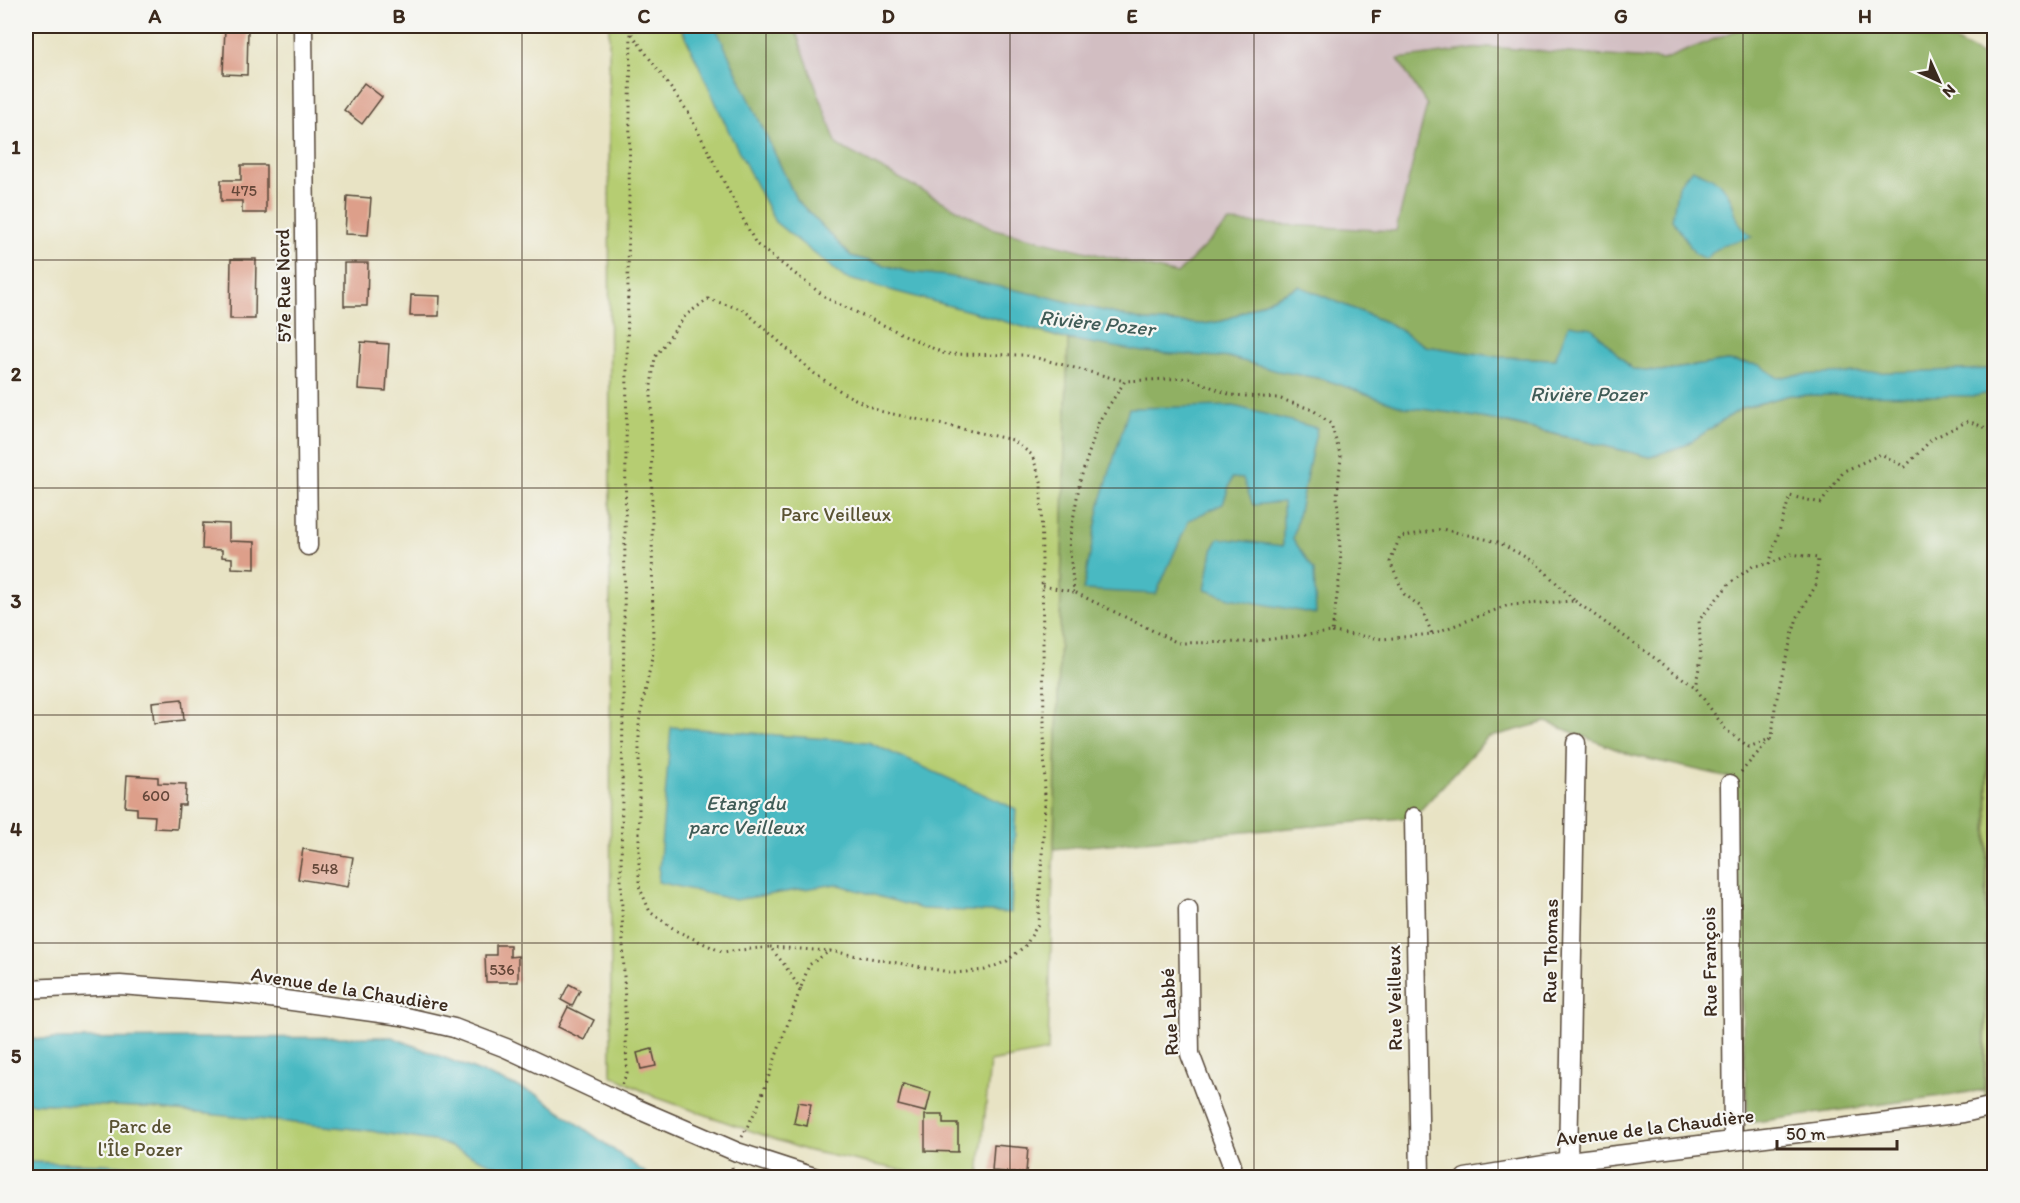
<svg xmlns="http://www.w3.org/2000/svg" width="2020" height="1203" font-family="Itim,sans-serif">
	<rect width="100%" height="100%" fill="#f6f6f2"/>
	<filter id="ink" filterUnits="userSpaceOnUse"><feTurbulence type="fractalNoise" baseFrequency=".0167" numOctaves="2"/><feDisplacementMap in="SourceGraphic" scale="12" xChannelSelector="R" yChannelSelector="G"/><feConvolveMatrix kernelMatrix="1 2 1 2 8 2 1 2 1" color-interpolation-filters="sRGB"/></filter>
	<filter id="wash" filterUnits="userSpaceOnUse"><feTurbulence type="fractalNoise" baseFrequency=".008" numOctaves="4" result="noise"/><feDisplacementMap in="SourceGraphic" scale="24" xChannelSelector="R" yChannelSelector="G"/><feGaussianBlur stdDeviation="1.35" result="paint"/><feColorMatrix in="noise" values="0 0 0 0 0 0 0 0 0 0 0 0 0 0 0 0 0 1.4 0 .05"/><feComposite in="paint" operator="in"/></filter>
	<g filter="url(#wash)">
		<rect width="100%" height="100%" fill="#e8e3c4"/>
		<path fill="#d2bec2" d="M794,26H1747L1663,60L1488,47L1398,59L1427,105L1396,231L1229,222L1177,274L994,229L837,145Z"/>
		<g fill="#b6cd72" stroke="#787c48" stroke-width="1.5">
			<path d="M609,26H680L775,222L973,312L1068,340L1048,1051L990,1062L979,1177H934L805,1150L655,1097L611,1075Z"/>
			<path d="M1990,604H1994V1106L1985,1108Z"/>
			<path d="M26,1103L139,1107L365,1130L439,1142L504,1169L518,1177L269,1178L102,1164L26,1162Z"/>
		</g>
		<g fill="#90b064" stroke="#666d41" stroke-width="1.5">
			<path d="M714,26H794L837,145L994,229L1177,274L1229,222L1396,231L1427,105L1398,59L1488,47L1663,60L1747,26H1926L1983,56L1994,200V369L1778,378L1760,365L1727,361L1660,371L1632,369L1592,329L1570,324L1555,359L1499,357L1425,346L1390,324L1299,286L1223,321L1204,324L1144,321L909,272L851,256L796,199Z"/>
			<path d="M1068,340L1232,358L1650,457L1742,408L1790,395L1992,392L1984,1090L1748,1123L1729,777L1631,755L1546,722L1487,738L1414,817L1054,849Z"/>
		</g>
		<g fill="#4ab9c2" stroke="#427270" stroke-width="1.5">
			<path d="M681,26H715L796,199L851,256L909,272L947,276L1045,296L1144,321L1204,324L1223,321L1299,286L1390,324L1425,346L1499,357L1555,359L1569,324L1592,328L1632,369L1660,371L1727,361L1760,365L1778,378L1792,375L1994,369V392L1976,396L1790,395L1742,408L1686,445L1650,457L1509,423L1453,413L1404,407L1323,379L1277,371L1232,358L1144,352L1061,338L973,312L845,278L775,222L730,134Z"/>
			<path d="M1692,169C1704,174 1720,180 1727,192C1739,212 1731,220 1752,237L1722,245L1705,259L1695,254L1672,219L1678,186Z"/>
			<path d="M1234,406L1317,428L1293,539L1314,570L1316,614L1230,598L1205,590L1212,550L1219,538L1283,546V502L1253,505L1243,479L1232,478L1223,504L1189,520L1156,594L1083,590L1100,504L1129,408Z"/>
			<path d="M671,727L868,742L1016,809L1011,913L922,909L836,884L735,900L658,882Z"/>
			<path d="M392,1037L538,1095L651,1177H518L504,1169L439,1142L365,1130L139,1107L26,1103V1039Z"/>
			<path d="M26,1162L102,1164L269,1177H26Z"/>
		</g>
		<g id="blocks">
			<g fill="#dd9f8a">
				<path d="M225,28L248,29L247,75L223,74Z"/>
				<path d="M364,83L382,97L362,124L344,110Z"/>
				<path d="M241,165H266V213H242V201H221V180H241Z"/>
				<path d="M347,196L371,198L368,235L345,234Z"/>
				<path d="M231,259H256L255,319H230Z"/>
				<path d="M344,263H368L367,306H344Z"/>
				<path d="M411,295L440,296L439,316H410Z"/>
				<path d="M361,342L389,344L386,391L358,389Z"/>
				<path d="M203,523L229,524V541L255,542V569L232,568V558L222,557V550L202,549Z"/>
				<path d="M182,699L184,720L154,723L152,702Z"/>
				<path d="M127,775L158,777V783L186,784L185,805H179L177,829L154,828L155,816L137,815V808L125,807Z"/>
				<path d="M303,849L353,857L348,887L298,879Z"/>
				<path d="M496,945H510V957L518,956V982H486L485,955H496Z"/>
				<path d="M569,984L580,990L572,1006L561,1000Z"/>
				<path d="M568,1007L594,1020L584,1040L558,1027Z"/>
				<path d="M652,1049L656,1066L641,1069L637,1053Z"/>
				<path d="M903,1084L931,1092L926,1112L898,1105Z"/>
				<path d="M798,1102L811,1104L807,1126L794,1123Z"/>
				<path d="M925,1115H943V1124H958V1152L925,1151Z"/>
				<path d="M994,1145L1028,1148L1026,1173L992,1171Z"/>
			</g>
		</g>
	</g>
	<g filter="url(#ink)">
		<use href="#blocks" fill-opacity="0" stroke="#554637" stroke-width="1.5"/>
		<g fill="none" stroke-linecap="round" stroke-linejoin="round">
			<defs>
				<g id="street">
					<path d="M303,26L308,546"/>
					<path d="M1730,784L1733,1140"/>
					<path d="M1414,817L1420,1178"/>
					<path d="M1188,909L1190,1054L1231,1162V1178"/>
					<path d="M26,989L120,985L240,994L402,1016L454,1028L506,1048L626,1104L737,1152L817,1178"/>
					<path d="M1568,1161L1576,743"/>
					<path d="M1465,1178L1568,1161L1963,1113L1994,1106"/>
				</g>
			</defs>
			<use href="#street" stroke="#554637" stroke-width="21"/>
			<g stroke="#554637" stroke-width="3" stroke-dasharray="1.5 4.5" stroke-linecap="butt">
				<path d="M632,34L688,112L756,244L828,299L945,354L1026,355L1124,381"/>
				<path d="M1769,564L1790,496L1821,503L1844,471L1881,454L1905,467L1932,439L1968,421L1994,431"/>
				<path d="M1043,586L1074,592L1069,542L1080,481L1099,421L1125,381L1189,378L1231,395L1278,398L1313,410L1331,424L1341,457L1337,496L1341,566L1332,632L1247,642L1178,643L1074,592"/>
				<path d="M1575,601L1695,687L1726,730L1749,747L1772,738L1775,707L1785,661L1797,618L1816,585L1818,558L1791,554L1769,564L1753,566L1730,583L1699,620L1701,659L1695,687"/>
				<path d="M1332,632L1383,639L1432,634L1421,607L1404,594L1390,562L1400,537L1442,529L1498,542L1536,563L1575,601L1509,605L1432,634"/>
				<path d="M1741,772L1770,739"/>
				<path d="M770,947L830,951"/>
				<path d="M622,1084L627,1073L621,878L631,26"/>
				<path d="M742,1137L758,1106L809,965L830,951L955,973L985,970L1007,961L1026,945L1038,924L1045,805L1041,481L1032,455L1013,440L879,411L845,394L815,374L744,310L708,299L686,315L655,357L651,386L653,653L639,722V886L650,912L677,931L722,952L770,947L783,963L801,990"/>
				<path d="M732,1167L733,1178"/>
			</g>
			<use href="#street" stroke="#fff" stroke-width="18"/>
		</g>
	</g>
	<path fill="none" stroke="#3b2a1e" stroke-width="1.5" stroke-opacity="0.55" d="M277,26V1178M522,26V1178M766,26V1178M1010,26V1178M1254,26V1178M1498,26V1178M1743,26V1178M26,260H1994M26,488H1994M26,715H1994M26,943H1994"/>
	<g text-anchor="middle" stroke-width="4.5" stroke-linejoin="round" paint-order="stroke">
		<g font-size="16" fill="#644739">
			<text x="244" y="196">475</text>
			<text x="156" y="801">600</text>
			<text x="325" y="874">548</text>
			<text x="502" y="975">536</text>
		</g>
		<g font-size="20" fill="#3b2a1e" stroke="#f6f6f2">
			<text transform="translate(283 286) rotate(-91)" y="7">57e Rue Nord</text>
			<text transform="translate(1550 951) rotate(-89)" y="7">Rue Thomas</text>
			<text transform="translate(1709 962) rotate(-91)" y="7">Rue François</text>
			<text transform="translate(350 989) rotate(9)" y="7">Avenue de la Chaudière</text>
			<text transform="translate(1394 998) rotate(-91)" y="7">Rue Veilleux</text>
			<text transform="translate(1169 1012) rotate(-93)" y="7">Rue Labbé</text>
			<text transform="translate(1655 1127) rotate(-7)" y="7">Avenue de la Chaudière</text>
		</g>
		<g font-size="20" fill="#5a5333" stroke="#f6f6f2">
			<text x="836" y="521">Parc Veilleux</text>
			<text x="140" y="1133">Parc de<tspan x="140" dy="23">l'Île Pozer</tspan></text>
		</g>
		<g font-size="21" font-style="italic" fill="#405c57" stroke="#f6f6f2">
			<text transform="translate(1097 323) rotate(6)" y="7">Rivière Pozer</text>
			<text x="1588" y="401">Rivière Pozer</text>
			<text x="746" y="810">Etang du<tspan x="746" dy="24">parc Veilleux</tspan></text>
		</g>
	</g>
	<rect width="2020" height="1203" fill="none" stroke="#f6f6f2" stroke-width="66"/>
	<g transform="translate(1939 81) rotate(135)" stroke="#f6f6f2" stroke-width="4.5" paint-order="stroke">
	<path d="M0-4.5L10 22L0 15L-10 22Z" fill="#3b2a1e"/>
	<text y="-9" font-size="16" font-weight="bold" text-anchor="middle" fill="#3b2a1e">N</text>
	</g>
	<path d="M1777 1140v9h120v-9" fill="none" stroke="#3b2a1e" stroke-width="3"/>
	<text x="1786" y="1140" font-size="18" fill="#3b2a1e" stroke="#f6f6f2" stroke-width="4.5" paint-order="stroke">50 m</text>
	<rect x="33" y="33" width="1954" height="1137" fill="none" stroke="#3b2a1e" stroke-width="2"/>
	<g font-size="20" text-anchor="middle" font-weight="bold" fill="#3b2a1e">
		<text x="155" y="23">A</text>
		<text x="399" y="23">B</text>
		<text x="644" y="23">C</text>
		<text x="888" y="23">D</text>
		<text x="1132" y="23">E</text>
		<text x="1376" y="23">F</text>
		<text x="1621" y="23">G</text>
		<text x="1865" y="23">H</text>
		<text x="16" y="154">1</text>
		<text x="16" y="381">2</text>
		<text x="16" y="608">3</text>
		<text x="16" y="836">4</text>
		<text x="16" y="1063">5</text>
	</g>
</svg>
